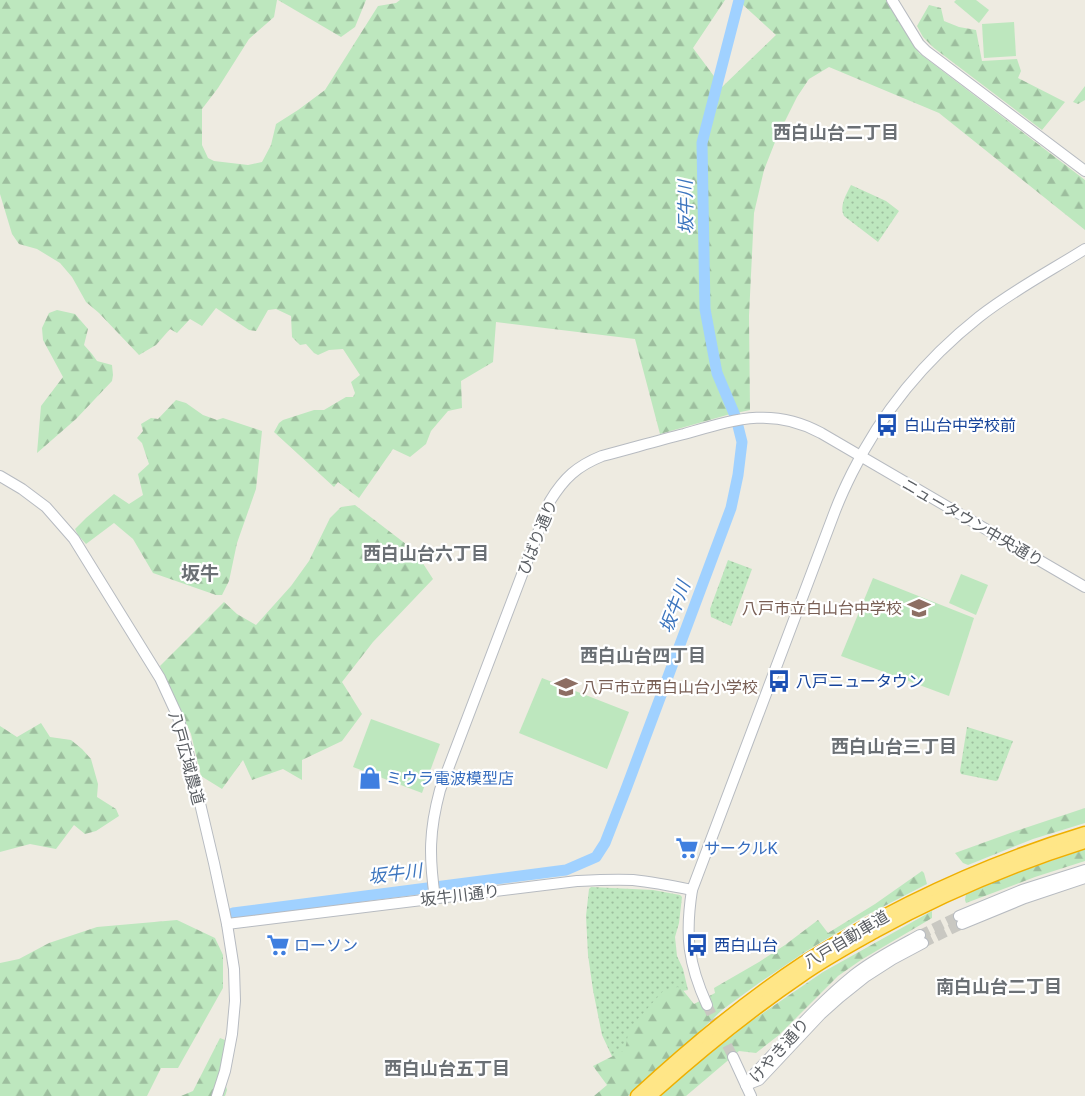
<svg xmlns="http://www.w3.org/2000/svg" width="1085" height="1096" font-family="Roboto,'Noto Sans JP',sans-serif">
	<defs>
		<pattern id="grass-dots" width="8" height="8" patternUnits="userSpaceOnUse" patternTransform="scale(1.25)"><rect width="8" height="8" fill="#bde7be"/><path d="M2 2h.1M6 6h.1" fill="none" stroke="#9dbe9e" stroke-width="1.8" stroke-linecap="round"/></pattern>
		<pattern id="forest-firs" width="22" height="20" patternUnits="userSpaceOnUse" patternTransform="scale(1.25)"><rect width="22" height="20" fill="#bde7be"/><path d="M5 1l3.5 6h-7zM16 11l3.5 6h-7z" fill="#9dbe9e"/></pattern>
	</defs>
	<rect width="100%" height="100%" fill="#eeebe1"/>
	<g fill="url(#grass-dots)">
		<path d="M851,185L886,201L899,211L878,242L844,216C839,206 846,195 851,185Z"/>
		<path d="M728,560L752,569L731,626L711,617L710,609Z"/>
		<path d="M967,727L1013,741L998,780L996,781L961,774L960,771Z"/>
		<path d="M591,887L653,890L680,895L682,897L679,923L675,937L677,956L683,969L688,990L666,994L626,1061L617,1067L602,1035L593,990L588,955L586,916L589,889Z"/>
	</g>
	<g fill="url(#forest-firs)">
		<path d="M0,0H277L274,17L249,39L218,88L202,109V145L208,158L214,161L248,165L262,162L271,145L276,124L298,110L325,90L378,6L396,3L400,0H725L693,48L722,87L776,35L742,4L744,0H886L919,53L1085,180V230L939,113L829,67L809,79L797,97L777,137L764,170L754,213L749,316L750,410L727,415L660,434L635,339L496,322L493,362L461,381L462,408L448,411L431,431L426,444L410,457L393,449L359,498L338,482L334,487L274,432L279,423L283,420L314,410H324L346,397H353L355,393L351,382L360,375L343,349L329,350L318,355L314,353L306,344L300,345L292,337L291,316L276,309L268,310L256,331L249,330L216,308L202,326L190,319L177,333L170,329L156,345L139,355L99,313L86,302L72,277L60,263L37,249L19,244L12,234L0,194Z"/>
		<path d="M278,0H366L355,27L341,37Z"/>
		<path d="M929,5L941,8L944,21L959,27L976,30L982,61L1017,59L1021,71L1018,78L1065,102L1042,130L934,48L923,37L917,26Z"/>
		<path d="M1085,86V100L1078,104L1073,102Z"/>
		<path d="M57,310L75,314L88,329L84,345L92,354L97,361L112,365L113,375L112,381L76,419L37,453L41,406L63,377L43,340L42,328L49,313Z"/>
		<path d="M176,400L186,403L203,415L217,420L223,418L262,431L256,489L237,543L229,581L222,595H216L153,573L133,539L114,523L86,544L78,535L75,529L86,518L114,494L129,504L143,495L138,474L149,464L142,443L137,438L143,431L141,424L151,418L158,419Z"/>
		<path d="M355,505L415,551L433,579L373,642L342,682L362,714L342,741L302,760V780L283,769L252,780L243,760L222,789L201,776L191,734L160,666L224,602L237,614L256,625L291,586L309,561L330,518L341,507Z"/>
		<path d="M41,723L50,737L71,740L82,749L91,759L98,784L97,797L116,809L119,816L96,831L85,834L74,825L56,849L30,844L0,852V726L17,737Z"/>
		<path d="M1085,808V823L1033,839L968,865L963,863L955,853L1013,832Z"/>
		<path d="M1085,849V861L1035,877L966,903L965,900L966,894L1017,873Z"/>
		<path d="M922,871L924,873L927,884L863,917L805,952L759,983L722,1010L693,1038L628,1096H594L607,1085L593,1066L625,1050L629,1029L664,990L678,987L682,989L694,1004L715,993L714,988L759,962L785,945L818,920L828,933L875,904Z"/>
		<path d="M932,911V918L861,960L838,976L779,1035L756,1053L739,1051L686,1096H661L682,1076L750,1022L823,972Z"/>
		<path d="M177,920L215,938L223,955V988L178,1068H161L147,1096H0V963L19,959L49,943L97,927Z"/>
		<path d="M220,1038L225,1040L221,1068L227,1090L225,1096H181L193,1091Z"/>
	</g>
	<g fill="#bde7be">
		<path d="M956,0H976L989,10L979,23L954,2Z"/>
		<path d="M1014,22L1016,56L984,58L982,24Z"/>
		<path d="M961,574L988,585L976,615L949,603Z"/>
		<path d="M873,578L974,618L949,696L841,656Z"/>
		<path d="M542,678L629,712L607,769L519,733Z"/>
		<path d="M371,719L440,744L422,793L353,767Z"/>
	</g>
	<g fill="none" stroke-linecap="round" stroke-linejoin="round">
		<path stroke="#a0d1ff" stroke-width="11" d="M233,913L566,870L596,857L605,843L626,789L731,508L738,475L742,442L736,418L717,373L705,309L702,143L739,0"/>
		<g stroke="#c9c8c2" stroke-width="10" stroke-dasharray="10 5" stroke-linecap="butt">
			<path d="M920,935L959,916"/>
			<path d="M923,943L962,924"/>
			<path d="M707,1005L733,1057"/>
		</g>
		<defs>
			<g id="secondary">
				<path d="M892,0L919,44L926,51L1085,171"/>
				<path d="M0,476L22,489L46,507L74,539L160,678L178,717L187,748L214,863L227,924L234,969L235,1001L232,1034L225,1071L217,1096"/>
				<path d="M435,898C429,857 429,831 440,790L550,501C564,478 577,466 602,456C629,449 656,441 684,434C733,420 772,406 821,433L1085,587"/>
				<path d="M959,916L1022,890L1085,870"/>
				<path d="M227,924L577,881C596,880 614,879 633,880C653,882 673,886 692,890"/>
				<path d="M962,924L1025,898L1085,878"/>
				<path d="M707,1005C688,963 685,935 692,890L835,511C840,498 846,485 852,473C882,412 926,359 979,317C1012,291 1050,271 1085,249"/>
				<path d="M733,1057L751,1096"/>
				<path d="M746,1085L755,1073C787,1040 818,1004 854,975C874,959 898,947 920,935"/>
				<path d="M746,1085L759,1080L821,1014L840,997L865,977L893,959L923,943"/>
			</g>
			<g id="highway">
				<path d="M637,1096C689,1048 744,1002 803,963C891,907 986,863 1085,833"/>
				<path d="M650,1096C698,1053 748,1012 801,976C825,959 851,945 876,931C943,894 1012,865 1085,842"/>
			</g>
		</defs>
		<use href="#secondary" stroke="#b7bbc1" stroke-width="12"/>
		<use href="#highway" stroke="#efaf00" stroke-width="15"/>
		<use href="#secondary" stroke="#fff" stroke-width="10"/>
		<use href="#highway" stroke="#ffe687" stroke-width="12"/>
	</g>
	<defs>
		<symbol id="bus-bare" viewBox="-9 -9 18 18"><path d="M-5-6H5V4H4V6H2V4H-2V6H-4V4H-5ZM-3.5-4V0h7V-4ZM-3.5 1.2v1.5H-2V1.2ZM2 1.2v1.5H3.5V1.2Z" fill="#1a4fb4" stroke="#fff" stroke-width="2.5" paint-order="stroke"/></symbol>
		<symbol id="school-bare" viewBox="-9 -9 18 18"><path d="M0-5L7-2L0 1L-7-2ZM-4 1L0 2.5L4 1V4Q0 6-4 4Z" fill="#8d6e63" stroke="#fff" stroke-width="2.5" paint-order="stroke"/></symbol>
		<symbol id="shop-bare" viewBox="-9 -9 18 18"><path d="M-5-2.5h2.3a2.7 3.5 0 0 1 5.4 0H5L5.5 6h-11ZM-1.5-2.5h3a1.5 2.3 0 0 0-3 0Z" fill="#3f7fe0" stroke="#fff" stroke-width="2.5" paint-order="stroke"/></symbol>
		<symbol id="supermarket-bare" viewBox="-9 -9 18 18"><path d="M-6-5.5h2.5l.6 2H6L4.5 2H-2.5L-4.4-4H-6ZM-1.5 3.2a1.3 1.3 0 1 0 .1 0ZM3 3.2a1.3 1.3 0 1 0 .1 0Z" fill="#3f7fe0" stroke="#fff" stroke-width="2.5" paint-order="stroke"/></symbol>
	</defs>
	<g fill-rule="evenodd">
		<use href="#bus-bare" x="871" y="409" width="32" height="32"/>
		<use href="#school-bare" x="903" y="592" width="32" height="32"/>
		<use href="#bus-bare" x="763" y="665" width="32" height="32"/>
		<use href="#school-bare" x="550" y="671" width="32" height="32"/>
		<use href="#shop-bare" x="354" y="762" width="32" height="32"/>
		<use href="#supermarket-bare" x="671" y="832" width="32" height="32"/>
		<use href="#supermarket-bare" x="262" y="929" width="32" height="32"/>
		<use href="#bus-bare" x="681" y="929" width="32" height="32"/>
	</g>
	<g text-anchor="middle" stroke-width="4.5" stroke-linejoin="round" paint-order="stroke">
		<g font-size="16" fill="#164399" stroke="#fff" text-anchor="start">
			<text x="904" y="431">白山台中学校前</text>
			<text x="796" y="687">八戸ニュータウン</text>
			<text x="714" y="951">西白山台</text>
		</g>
		<g font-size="16" fill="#5a5e63" stroke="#fff">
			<text transform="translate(973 522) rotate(30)" y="6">ニュータウン中央通り</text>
			<text transform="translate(537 537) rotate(-68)" y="6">ひばり通り</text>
			<text transform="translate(187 758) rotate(75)" y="6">八戸広域農道</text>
			<text transform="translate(460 895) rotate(-7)" y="6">坂牛川通り</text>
			<text transform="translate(846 939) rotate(-31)" y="6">八戸自動車道</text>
			<text transform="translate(779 1050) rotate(-48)" y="6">けやき通り</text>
		</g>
		<g font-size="16" fill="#785e54" stroke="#fff" text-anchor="end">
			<text x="902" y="614">八戸市立白山台中学校</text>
			<text x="582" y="693" text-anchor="start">八戸市立西白山台小学校</text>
		</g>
		<g font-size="16" fill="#366cbe" stroke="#fff" text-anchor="start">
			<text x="386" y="784">ミウラ電波模型店</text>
			<text x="704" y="854">サークルK</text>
			<text x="294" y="951">ローソン</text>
		</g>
		<g font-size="18" font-weight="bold" fill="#6b7075" stroke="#fff">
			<text x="836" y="139">西白山台二丁目</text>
			<text x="426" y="560">西白山台六丁目</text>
			<text x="643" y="662">西白山台四丁目</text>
			<text x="894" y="753">西白山台三丁目</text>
			<text x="999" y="993">南白山台二丁目</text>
			<text x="447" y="1075">西白山台五丁目</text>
		</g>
		<g font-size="18" font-style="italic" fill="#3c75be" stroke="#fff">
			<text transform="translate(686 207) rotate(-91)" y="6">坂牛川</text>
			<text transform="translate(675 607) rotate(-69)" y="6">坂牛川</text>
			<text transform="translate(395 874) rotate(-7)" y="6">坂牛川</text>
		</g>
		<g font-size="19" font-weight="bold" fill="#6b7075" stroke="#fff">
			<text x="200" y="580">坂牛</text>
		</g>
	</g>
</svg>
